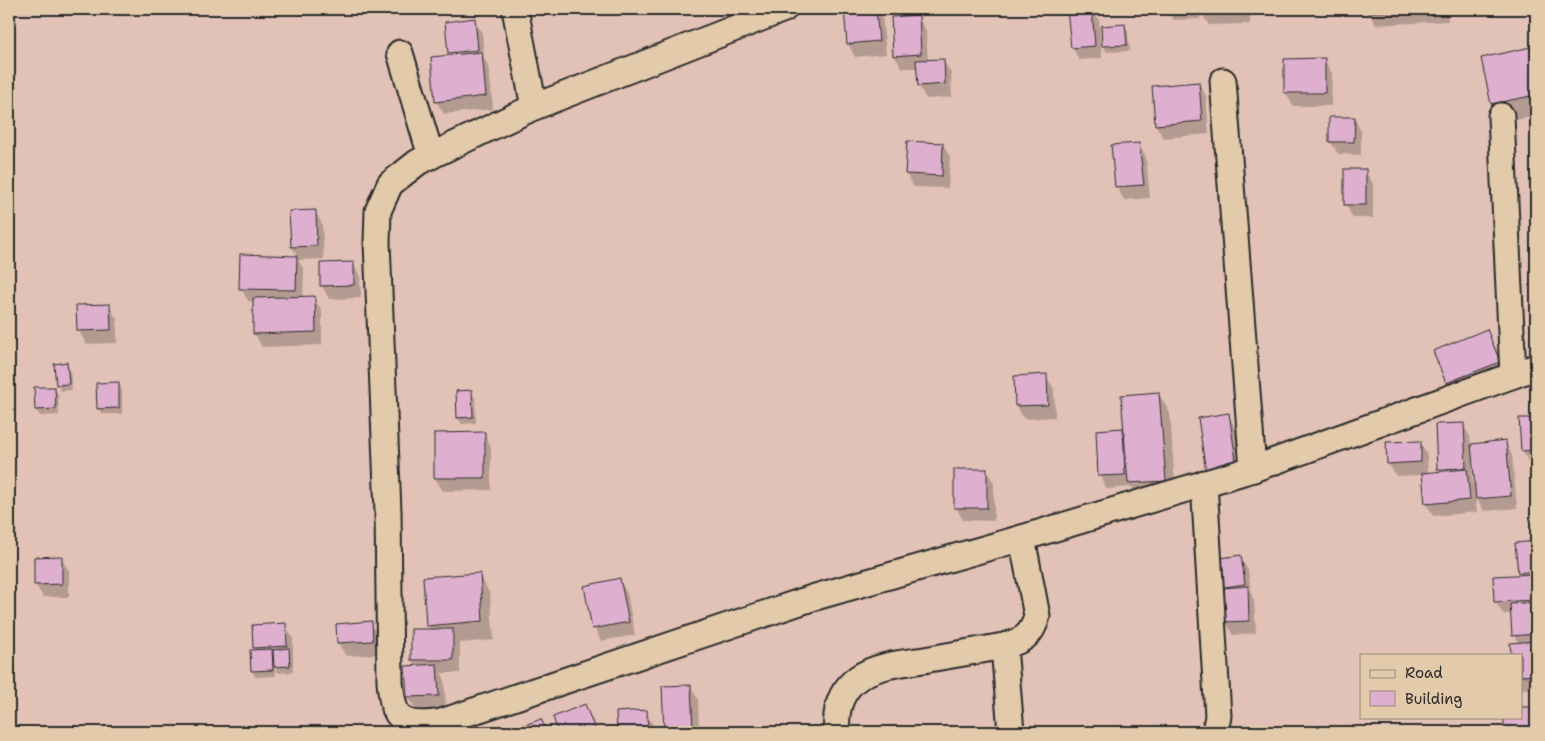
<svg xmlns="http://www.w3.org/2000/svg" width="1545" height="741" font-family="'Shantell Sans',sans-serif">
	<rect width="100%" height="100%" fill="#e2c2b6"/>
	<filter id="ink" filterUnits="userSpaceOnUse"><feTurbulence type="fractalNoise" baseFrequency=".02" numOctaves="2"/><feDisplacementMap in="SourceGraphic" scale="10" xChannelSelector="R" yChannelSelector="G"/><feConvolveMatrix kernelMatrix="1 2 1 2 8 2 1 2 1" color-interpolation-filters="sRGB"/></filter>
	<g filter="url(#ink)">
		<g fill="#0003" fill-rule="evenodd">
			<path d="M845,9H878L882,16L886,54L855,57L848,44Z"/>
			<path d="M1069,9H1092L1099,20L1102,58L1079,60L1072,47Z"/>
			<path d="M1167,9H1199L1200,19L1174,20Z"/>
			<path d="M1199,9H1250V24L1209,25Z"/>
			<path d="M1368,9H1448V21L1376,25L1368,12Z"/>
			<path d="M918,17L926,30L928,61L943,60L951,73L952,97L926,99L919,86L918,68H902L894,55Z"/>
			<path d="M474,20L482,33L484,59L489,66L493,109L444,114L436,101L451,56L449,52Z"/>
			<path d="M1125,25L1128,31L1130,51L1107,52L1103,46L1102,27Z"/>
			<path d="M1530,49L1536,59V116L1503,123L1492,104Z"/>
			<path d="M1285,60H1324L1332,73L1331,106H1293L1286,93Z"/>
			<path d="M1199,83L1206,96L1209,134L1163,138L1156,125Z"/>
			<path d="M1354,118L1361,131V155L1338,154L1330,141Z"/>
			<path d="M943,144L950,157L948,188L914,187L906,174Z"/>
			<path d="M1139,144L1146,157L1150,198L1124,200L1117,187L1113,147Z"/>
			<path d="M1365,171L1373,184V218H1353L1346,205Z"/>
			<path d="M315,211L322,224L324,259L298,260L304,270L303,298H314L322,311V345L262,347L255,334L254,302L248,301L241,288V256L298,257L292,247Z"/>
			<path d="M353,264L360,276L361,298L329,299L322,286Z"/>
			<path d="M109,306L117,319V343L86,344L79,331Z"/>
			<path d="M1486,331L1494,344L1506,375L1455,395L1447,383L1435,352Z"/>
			<path d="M66,363L70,370L72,390L61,391L57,384Z"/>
			<path d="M1046,376L1054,389L1055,417L1024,419L1016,406Z"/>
			<path d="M118,383L122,390V414H102L98,408Z"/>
			<path d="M54,388L58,394L59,415L40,416L36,410Z"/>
			<path d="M471,392L475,398L476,423L462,424L458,418Z"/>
			<path d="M1159,394L1170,413L1176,500L1140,502L1132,487L1107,489L1100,476L1097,431L1122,430L1126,436Z"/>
			<path d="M1228,415L1236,428L1243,481L1214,485Z"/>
			<path d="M1536,419V464H1530L1522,451L1520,420Z"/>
			<path d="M1463,424L1470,437L1471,445L1505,442L1512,455L1517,508L1484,511L1475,495L1477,512L1433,516L1426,503L1423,475L1396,476L1388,463L1420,442L1427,455L1428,474L1440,473L1438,469ZM1472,466H1474L1476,487L1472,480Z"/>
			<path d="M484,434L491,447V490L443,491L435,478Z"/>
			<path d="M986,470L994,483V521L963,520L956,507Z"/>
			<path d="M1536,543V688L1521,689V655L1518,643L1514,635L1512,614H1503L1495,601L1521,576L1519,573L1517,544Z"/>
			<path d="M1240,557L1248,570L1252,596L1254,601L1256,633L1233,635L1226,622L1220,588Z"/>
			<path d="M61,558L69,571V597H43L35,584Z"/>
			<path d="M479,574L490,594L494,640L460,643V673H441L444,678L446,708L416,710L408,697L407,667L416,666L412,660V630H430L428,625Z"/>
			<path d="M619,580L627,593L635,635L601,641L594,628Z"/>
			<path d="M371,623L378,636L380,654L346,656L338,643Z"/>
			<path d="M285,625L293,638V672L279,673L275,667L276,676L255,677L252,670L256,651L254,647Z"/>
			<path d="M690,686L698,699L699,732H666Z"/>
			<path d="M585,706L592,719L597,732H560L554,718Z"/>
			<path d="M1521,708H1536V732H1505V717H1521Z"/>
			<path d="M646,712L653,725L654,732H618L617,713Z"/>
		</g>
		<g fill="#dfafd0" stroke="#2b2b2b">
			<path d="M844,9H876L879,41L847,44Z"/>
			<path d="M1067,9H1092L1095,46L1071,48Z"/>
			<rect x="1200" y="9" width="43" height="3"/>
			<path d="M1367,9H1436L1367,12Z"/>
			<path d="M919,15L921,54L893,56L891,17Z"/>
			<path d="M475,18L478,50L448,53L445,22Z"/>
			<path d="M1125,24L1127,45L1102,46L1101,26Z"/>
			<path d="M1531,47L1536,71V95L1491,104L1481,58Z"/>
			<path d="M482,52L486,96L435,102L431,57Z"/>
			<path d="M1325,58V93H1284V59Z"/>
			<path d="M944,59L945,84L918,86L916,60Z"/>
			<path d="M1199,82L1202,121L1155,125L1152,86Z"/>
			<path d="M1329,117H1355L1354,142H1329Z"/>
			<path d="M907,141L943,143L942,176L905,174Z"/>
			<path d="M1139,143L1144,185L1115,187L1111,145Z"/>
			<rect x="1344" y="169" width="22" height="36"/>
			<path d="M316,210L317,246L291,247L289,211Z"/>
			<path d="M240,254L297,256L296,290L239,289Z"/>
			<path d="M354,262V285L320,286V263Z"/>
			<path d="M315,296L316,332L253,334V298Z"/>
			<path d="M110,304L111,330L77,331L76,305Z"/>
			<path d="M1487,329L1500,362L1446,383L1433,351Z"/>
			<path d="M67,362L69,384L56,385L54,364Z"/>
			<path d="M1047,374L1048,405L1015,406L1014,376Z"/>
			<path d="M119,382V408L97,409L96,383Z"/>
			<path d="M34,387H55L56,409L35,410Z"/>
			<path d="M472,390L473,417L457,418L456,391Z"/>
			<path d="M1159,392L1166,481L1128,483L1121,395Z"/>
			<path d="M1229,413L1237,468L1206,472L1198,418Z"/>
			<path d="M1519,418H1536V450L1521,451Z"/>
			<path d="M1464,423L1466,468L1437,469L1435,424Z"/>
			<path d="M1123,428L1125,475L1098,476L1096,430Z"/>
			<path d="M485,432V478H434V433Z"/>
			<path d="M1506,440L1511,496L1476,499L1471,444Z"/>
			<path d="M1421,441V462L1387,464L1386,442Z"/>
			<rect x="954" y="469" width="33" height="39"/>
			<path d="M1467,469L1470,500L1425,504L1422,473Z"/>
			<path d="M1536,541V571L1518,573L1515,543Z"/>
			<path d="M1241,555L1245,584L1218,588L1214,559Z"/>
			<path d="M62,556V584L34,585V557Z"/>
			<path d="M480,573L483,621L426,626L423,577Z"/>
			<path d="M1535,574L1536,600L1494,602L1493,576Z"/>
			<path d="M620,578L629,622L592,629L584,586Z"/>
			<path d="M1248,586L1249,621L1224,622L1223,588Z"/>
			<path d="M1536,602V634L1512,636L1510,604Z"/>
			<path d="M372,621L373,641L337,643L336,624Z"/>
			<path d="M286,623L287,646L253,648L252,625Z"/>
			<rect x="411" y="629" width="42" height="31"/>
			<path d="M1536,641V675L1521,676V655H1511L1510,643Z"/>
			<path d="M289,648L290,666L274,667L273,650Z"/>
			<path d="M272,649L273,670L251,671L250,650Z"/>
			<path d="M437,664L439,696L407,697L405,666Z"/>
			<path d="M691,685L693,730L664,732L662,686Z"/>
			<path d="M585,704L596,732H558L553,717Z"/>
			<path d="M1521,707H1536V732H1504V717H1521Z"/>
			<path d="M647,710L648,732H617L616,712Z"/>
			<path d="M541,719L547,732H506Z"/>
		</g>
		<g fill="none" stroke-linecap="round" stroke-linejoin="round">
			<defs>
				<g id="street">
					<path d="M515,9L534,107"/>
					<path d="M784,9L534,107L418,162L390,184L378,211L377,242L388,512L390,681C393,720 401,728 441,722L812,598L1022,538L1253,469L1536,367"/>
					<path d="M400,53L431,156"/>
					<path d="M1223,81L1253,469"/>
					<path d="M1501,116L1513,375"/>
					<path d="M1204,483L1218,716L1215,732"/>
					<path d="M1004,646L1011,732"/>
					<path d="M837,732C835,711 840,691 858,678C876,665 903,663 924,660C951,655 977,651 1004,646C1022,641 1032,636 1037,616L1022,538"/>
				</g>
			</defs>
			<use href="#street" stroke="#2b2b2b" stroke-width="29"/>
			<use href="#street" stroke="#e3caab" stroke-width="25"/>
		</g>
	</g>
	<rect width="1545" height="741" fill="none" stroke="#e3caab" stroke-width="30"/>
	<rect x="15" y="15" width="1515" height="711" fill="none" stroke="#2b2b2b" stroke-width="2" filter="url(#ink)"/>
	<rect x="1360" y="654" width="162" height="65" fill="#e3caab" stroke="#998a78"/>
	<rect x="1370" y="670" width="25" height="8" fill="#e3caab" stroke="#998a78"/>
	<text x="1405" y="678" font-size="15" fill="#2b2b2b">Road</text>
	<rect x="1370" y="691" width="25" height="15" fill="#dfafd0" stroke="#998a78"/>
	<text x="1405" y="704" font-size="15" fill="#2b2b2b">Building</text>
</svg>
